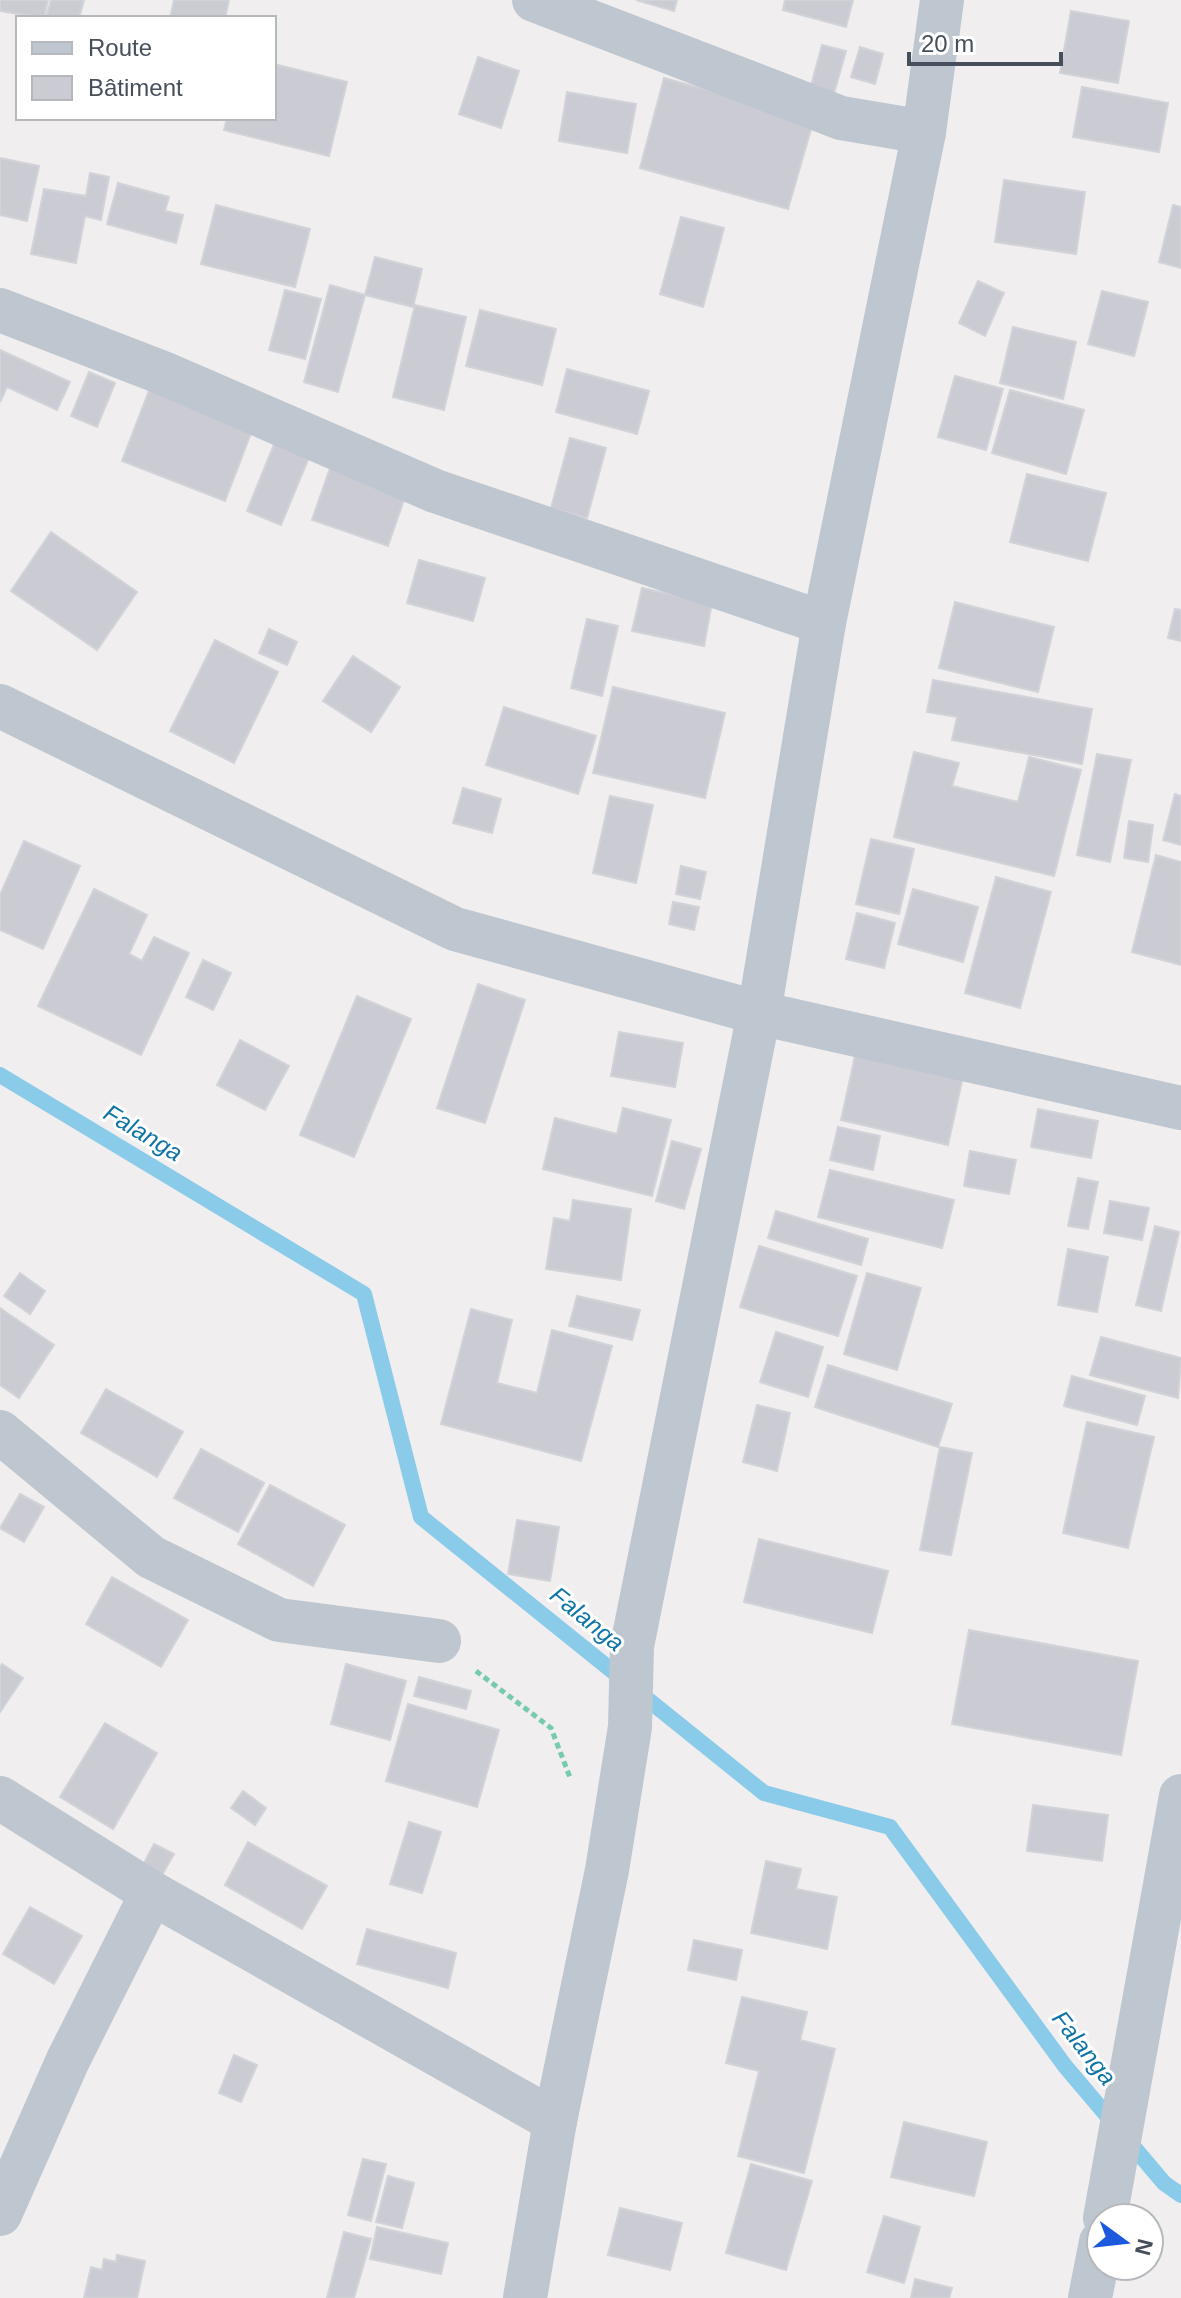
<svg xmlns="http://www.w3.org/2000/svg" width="1181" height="2298" font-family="Arial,sans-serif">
	<rect width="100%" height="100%" fill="#f0eeee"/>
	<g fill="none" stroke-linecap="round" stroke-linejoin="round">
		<path stroke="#8acbea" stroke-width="16" d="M0,1075L364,1294L421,1517L764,1793L890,1827L1065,2066L1164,2183L1181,2195"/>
	</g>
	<g fill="#cbccd3" stroke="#d2d3d9" stroke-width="2">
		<path d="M0,0H48L44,18L0,11Z"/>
		<path d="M51,0H84L79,18H46Z"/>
		<path d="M174,0H229L225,18H170Z"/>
		<path d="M636,0H677L674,11Z"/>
		<path d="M785,0H853L846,27L783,10Z"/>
		<path d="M1071,11L1129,21L1118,83L1060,73Z"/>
		<path d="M822,45L846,51L831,104L808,97Z"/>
		<path d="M860,47L883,54L875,84L851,77Z"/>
		<path d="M478,57L519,71L501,128L459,114Z"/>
		<path d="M274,64L347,82L329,156L224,130L227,118H274Z"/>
		<path d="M664,78L814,119L788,209L640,168Z"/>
		<path d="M1082,87L1168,103L1159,152L1073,137Z"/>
		<path d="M567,92L636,104L627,153L559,141Z"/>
		<path d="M0,158L39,166L27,221L0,215Z"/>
		<path d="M90,173L109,177L101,220L85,216L76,263L31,254L44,189L86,196Z"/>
		<path d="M1004,180L1085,192L1076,254L995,242Z"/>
		<path d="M118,183L169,197L165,211L183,215L176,243L107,224Z"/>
		<path d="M216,205L310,229L295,287L201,264Z"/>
		<path d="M1173,205L1181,207V268L1159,262Z"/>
		<path d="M681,217L724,228L703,307L660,294Z"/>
		<path d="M375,257L422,269L413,307L365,295Z"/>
		<path d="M978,281L1004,293L985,336L959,323Z"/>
		<path d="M330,285L365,295L338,392L304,382Z"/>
		<path d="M285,290L321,299L305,359L269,350Z"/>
		<path d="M1102,291L1148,302L1134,356L1088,344Z"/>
		<path d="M415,305L466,317L444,410L393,397Z"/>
		<path d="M480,310L556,329L542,385L466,366Z"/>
		<path d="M1013,327L1076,342L1063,399L1000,383Z"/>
		<path d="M0,350L70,382L57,410L7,387L0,402Z"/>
		<path d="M567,369L649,391L637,434L556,412Z"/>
		<path d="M89,372L115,383L97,427L71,416Z"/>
		<path d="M955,376L1003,389L986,450L938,437Z"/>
		<path d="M150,388L253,428L225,501L122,461Z"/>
		<path d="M1010,390L1084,410L1066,474L992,453Z"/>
		<path d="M277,437L312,450L281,525L247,511Z"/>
		<path d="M570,438L606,448L587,518L551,508Z"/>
		<path d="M330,468L406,494L388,546L312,520Z"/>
		<path d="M1027,474L1106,493L1088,561L1010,542Z"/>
		<path d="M51,532L137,592L97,650L11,591Z"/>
		<path d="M419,560L485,578L473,621L407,603Z"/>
		<path d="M642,588L712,603L704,646L632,631Z"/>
		<path d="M955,602L1054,627L1038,692L939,668Z"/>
		<path d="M1175,609L1181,610V641L1168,638Z"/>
		<path d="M587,619L618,626L602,696L571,688Z"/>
		<path d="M269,629L297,642L287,665L259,653Z"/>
		<path d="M215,640L278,672L234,763L170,731Z"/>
		<path d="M353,656L400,687L371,732L323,701Z"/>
		<path d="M933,680L1092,709L1082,764L952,740L957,717L927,712Z"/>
		<path d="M613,687L725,713L705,798L593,773Z"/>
		<path d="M504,707L596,736L578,794L486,765Z"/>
		<path d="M914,752L959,763L952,786L1018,802L1029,757L1081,770L1054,876L894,837Z"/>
		<path d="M1097,754L1131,760L1110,862L1077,855Z"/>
		<path d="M463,788L501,799L492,833L453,823Z"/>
		<path d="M1175,794L1181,796V845L1163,840Z"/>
		<path d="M610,796L653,805L636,883L593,873Z"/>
		<path d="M1129,821L1153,825L1148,862L1124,858Z"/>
		<path d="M871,839L914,849L899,914L856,904Z"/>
		<path d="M24,841L80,866L43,949L0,930V895Z"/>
		<path d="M1156,855L1181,862V965L1132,952Z"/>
		<path d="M681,866L706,872L700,899L676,894Z"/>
		<path d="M996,877L1051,892L1020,1008L965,993Z"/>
		<path d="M94,889L147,915L129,954L142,961L154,937L189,953L141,1055L38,1006Z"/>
		<path d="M913,889L978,907L963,962L898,944Z"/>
		<path d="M673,902L699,907L694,930L669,924Z"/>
		<path d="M857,913L895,923L884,968L846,959Z"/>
		<path d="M203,960L231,973L213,1010L186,997Z"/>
		<path d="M478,984L525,1000L485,1123L437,1108Z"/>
		<path d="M357,996L411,1019L354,1157L300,1135Z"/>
		<path d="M619,1032L683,1043L675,1087L611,1076Z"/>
		<path d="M240,1040L289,1066L265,1110L217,1085Z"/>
		<path d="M857,1047L964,1072L948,1145L841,1120Z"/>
		<path d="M623,1108L671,1120L652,1196L543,1169L555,1118L617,1134Z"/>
		<path d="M1038,1109L1098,1121L1091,1158L1031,1147Z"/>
		<path d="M838,1127L880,1136L873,1170L830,1160Z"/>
		<path d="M672,1141L701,1149L684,1209L656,1201Z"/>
		<path d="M970,1151L1016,1160L1009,1194L964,1186Z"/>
		<path d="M830,1170L954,1200L942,1248L818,1217Z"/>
		<path d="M1078,1178L1098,1182L1088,1229L1068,1226Z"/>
		<path d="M573,1200L631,1209L621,1280L546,1269L554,1218L570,1221Z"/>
		<path d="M1110,1201L1149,1208L1142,1240L1104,1233Z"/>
		<path d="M776,1211L868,1239L861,1265L768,1238Z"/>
		<path d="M1155,1226L1179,1232L1161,1311L1136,1305Z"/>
		<path d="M759,1246L857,1276L838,1336L740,1307Z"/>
		<path d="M1068,1249L1108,1257L1097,1312L1058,1305Z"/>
		<path d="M20,1273L45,1291L30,1314L4,1296Z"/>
		<path d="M867,1273L921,1288L897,1370L844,1354Z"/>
		<path d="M577,1296L640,1310L632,1340L569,1326Z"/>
		<path d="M0,1308L54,1345L19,1398L0,1385Z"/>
		<path d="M471,1309L512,1320L497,1383L537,1393L552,1330L612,1346L581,1461L441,1424Z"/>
		<path d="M776,1332L823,1347L808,1397L760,1382Z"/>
		<path d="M1101,1337L1181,1358L1178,1398L1090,1375Z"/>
		<path d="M828,1365L952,1404L938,1447L815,1407Z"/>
		<path d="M1072,1376L1145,1396L1137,1425L1064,1406Z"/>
		<path d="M106,1389L183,1432L157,1477L81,1433Z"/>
		<path d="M757,1405L790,1413L777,1471L743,1462Z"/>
		<path d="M1087,1422L1154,1437L1128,1548L1063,1533Z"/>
		<path d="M940,1447L972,1453L951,1555L920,1550Z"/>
		<path d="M201,1449L264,1483L238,1532L174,1498Z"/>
		<path d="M270,1485L345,1525L313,1586L238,1544Z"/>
		<path d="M20,1494L44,1507L24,1542L0,1528Z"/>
		<path d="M517,1520L559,1527L550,1581L508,1574Z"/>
		<path d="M759,1539L888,1571L872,1633L744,1602Z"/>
		<path d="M112,1577L188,1620L161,1667L86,1624Z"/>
		<path d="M969,1630L1138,1661L1121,1755L952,1724Z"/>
		<path d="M2,1664L23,1678L0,1712V1667Z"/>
		<path d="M346,1664L406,1681L390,1740L331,1724Z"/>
		<path d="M419,1677L471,1691L466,1709L414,1696Z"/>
		<path d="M408,1704L499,1730L477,1807L386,1781Z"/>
		<path d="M105,1723L157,1753L113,1829L60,1797Z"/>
		<path d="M243,1791L266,1808L255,1825L231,1808Z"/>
		<path d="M1033,1805L1108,1815L1102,1861L1027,1851Z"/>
		<path d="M409,1822L441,1832L422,1893L390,1884Z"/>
		<path d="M248,1842L327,1886L302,1929L225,1885Z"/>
		<path d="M154,1844L174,1854L161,1877L142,1867Z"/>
		<path d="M766,1861L801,1869L796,1889L837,1897L827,1949L751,1933Z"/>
		<path d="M30,1907L82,1936L54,1984L3,1954Z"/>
		<path d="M367,1929L456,1953L448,1988L357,1964Z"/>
		<path d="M694,1940L742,1950L736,1980L688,1970Z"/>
		<path d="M742,1997L807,2012L800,2040L835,2049L804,2173L738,2156L759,2071L726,2063Z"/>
		<path d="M234,2055L257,2065L241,2102L219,2093Z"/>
		<path d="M904,2122L987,2142L974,2196L891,2177Z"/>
		<path d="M363,2159L386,2164L371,2221L348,2215Z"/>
		<path d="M751,2164L812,2181L786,2270L726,2253Z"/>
		<path d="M388,2176L414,2183L402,2228L376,2222Z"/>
		<path d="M620,2208L682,2223L670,2270L608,2255Z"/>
		<path d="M884,2216L920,2227L904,2283L867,2272Z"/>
		<path d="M377,2227L448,2243L441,2274L370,2259Z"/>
		<path d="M344,2232L371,2239L354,2298H327Z"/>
		<path d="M117,2255L145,2261L137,2298H84L91,2267L102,2270L104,2259L116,2262Z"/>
		<path d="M915,2279L952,2288L949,2298H911Z"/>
	</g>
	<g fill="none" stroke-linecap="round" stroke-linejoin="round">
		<path stroke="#75cbab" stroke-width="5" stroke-dasharray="6 4" stroke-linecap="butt" d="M476,1671L551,1728L571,1780"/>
		<g stroke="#bec6d0" stroke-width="44">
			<path d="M534,0L841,118L924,132"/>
			<path d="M0,310L163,373L435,491L824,623"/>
			<path d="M0,706L455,929L759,1013L1181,1108"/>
			<path d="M0,1432L151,1557L279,1620L439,1641"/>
			<path d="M0,1798L152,1893L555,2121"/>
			<path d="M0,2214L68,2060L152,1893"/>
			<path d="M1105,2218L1181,1796"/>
			<path d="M525,2298L555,2121L607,1870L630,1727L632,1646L759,1013L824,623L924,132L942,0"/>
			<path d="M1090,2298L1101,2242"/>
		</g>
	</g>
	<g text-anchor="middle" stroke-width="6" stroke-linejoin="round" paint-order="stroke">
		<g font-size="24" font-style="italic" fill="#0e74a6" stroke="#fff">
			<text transform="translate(143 1133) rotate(31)" y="8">Falanga</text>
			<text transform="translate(587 1619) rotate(39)" y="8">Falanga</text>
			<text transform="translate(1084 2048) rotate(52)" y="8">Falanga</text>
		</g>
	</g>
	<rect x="16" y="16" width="260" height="104" fill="#ffffff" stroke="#b5b9bd" stroke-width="2"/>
	<rect x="32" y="42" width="40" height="12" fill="#bec6d0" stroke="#b5b9bd" stroke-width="2"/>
	<text x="88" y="56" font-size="24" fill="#464f5b">Route</text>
	<rect x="32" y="76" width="40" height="24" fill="#cbccd3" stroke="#b5b9bd" stroke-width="2"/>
	<text x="88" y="96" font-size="24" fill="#464f5b">Bâtiment</text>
	<g transform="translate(1125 2242) rotate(105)"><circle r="38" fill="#ffffff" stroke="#b5b9bd" stroke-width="2"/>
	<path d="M0-6L14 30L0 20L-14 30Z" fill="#1b59dd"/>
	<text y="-12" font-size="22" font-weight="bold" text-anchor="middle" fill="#464f5b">N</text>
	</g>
	<path d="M909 52v12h152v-12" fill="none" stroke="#464f5b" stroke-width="4"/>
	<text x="921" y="52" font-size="24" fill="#464f5b" stroke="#ffffff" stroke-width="6" paint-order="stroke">20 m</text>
</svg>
